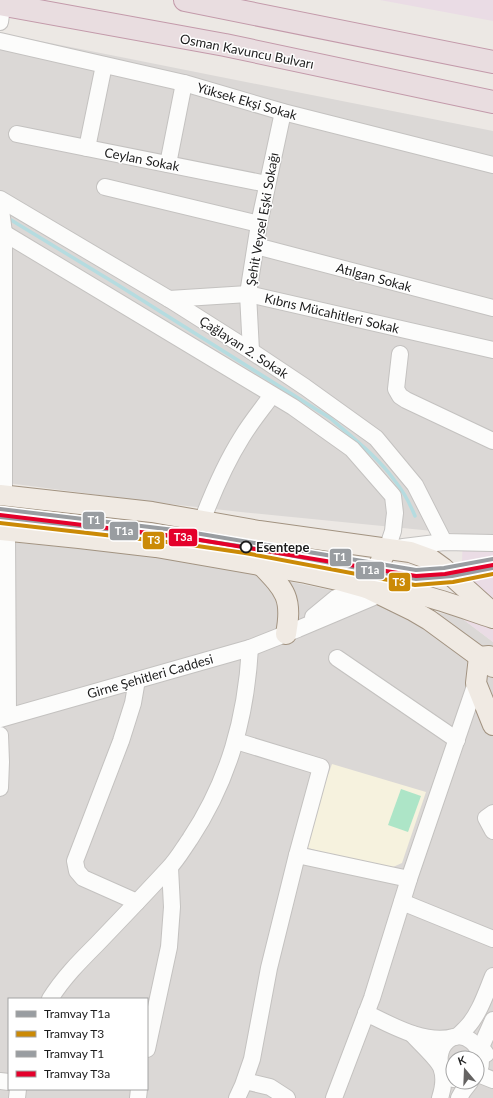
<svg xmlns="http://www.w3.org/2000/svg" width="493" height="1098" font-family="Lato,sans-serif">
	<rect width="100%" height="100%" fill="#ece8e4"/>
	<g fill="#dbd8d6" fill-rule="evenodd">
		<path d="M0,33L493,131V537L241,512L152,502L0,482Z"/>
		<path d="M0,541L175,558L460,617L493,642V1098H0ZM9,999H147V1089H9ZM453,1058H477V1082H453Z"/>
	</g>
	<g fill="#eadce5">
		<path d="M380,0H493V21Z"/>
		<path d="M463,534L493,537V642L460,617Z"/>
	</g>
	<path fill="#f6f2de" d="M332,764L426,792L402,863L384,871L302,846Z"/>
	<path fill="#ade5c7" d="M401,789L421,796L408,832L388,825Z"/>
	<g fill="none" stroke-linecap="round" stroke-linejoin="round">
		<path stroke="#b5dce0" stroke-width="3.5" d="M11,220L118,285L330,418C353,438 378,457 395,481C404,492 410,504 415,516"/>
		<defs>
			<g id="minor">
				<path d="M0,22L3,0"/>
				<path d="M0,41L184,83L283,112L493,165"/>
				<path d="M17,134L267,184"/>
				<path d="M87,148L104,65"/>
				<path d="M168,164L184,83"/>
				<path d="M105,187L259,224"/>
				<path d="M0,199L169,299L251,351L305,387L376,438L415,485L444,542"/>
				<path d="M0,202L4,233V496"/>
				<path d="M0,231L4,233L293,407L352,449L393,496L395,513L394,521L393,531L387,549L444,542L493,543"/>
				<path d="M256,246L493,308"/>
				<path d="M169,299L248,294L493,350"/>
				<path d="M251,351L248,294L259,224L283,112"/>
				<path d="M400,354L396,389L400,396L406,400L493,441"/>
				<path d="M202,521C213,492 225,464 242,437C251,422 262,409 272,395"/>
				<path d="M7,531L8,716"/>
				<path d="M313,617L336,598L351,592L367,588"/>
				<path d="M337,658L457,740"/>
				<path d="M137,680L133,703L121,741L75,861L77,871L83,878L137,902"/>
				<path d="M0,719L250,648L298,629L381,594"/>
				<path d="M0,735L1,762L0,788"/>
				<path d="M236,741L321,767L297,855L269,968L252,1059L243,1085L237,1098"/>
				<path d="M493,813L486,818L493,831"/>
				<path d="M297,855L409,879"/>
				<path d="M402,902L493,939"/>
				<path d="M50,999C63,978 80,961 97,944C121,919 145,894 168,869C177,860 183,849 190,839C229,780 246,718 250,648"/>
				<path d="M366,1013C391,1025 425,1045 454,1037C458,1037 463,1031 466,1028C479,1015 486,993 493,976"/>
				<path d="M412,1034C419,1042 437,1058 441,1067C445,1077 443,1089 440,1098"/>
				<path d="M147,1049L169,947L172,907L170,868"/>
				<path d="M486,1054L481,1047L493,1020"/>
				<path d="M477,1075L478,1074L493,1080"/>
				<path d="M453,1079C446,1076 442,1070 440,1063C439,1058 440,1053 442,1048C457,1020 493,1048 477,1075"/>
				<path d="M0,1081L9,1082"/>
				<path d="M245,1081L270,1087L287,1098"/>
				<path d="M17,1098L18,1089"/>
				<path d="M138,1098L139,1089"/>
				<path d="M334,1098L372,998L409,879L476,683"/>
				<path d="M459,1098L463,1091L470,1082"/>
			</g>
			<g id="major">
				<path d="M0,495L152,512L259,531L410,552L432,560L443,568L493,613"/>
				<path d="M0,530L79,538L156,547L306,573L342,581L367,588L412,610L429,620L493,667"/>
				<path d="M387,549L367,588C410,587 453,605 493,618"/>
				<path d="M261,565C285,590 293,598 286,634"/>
				<path d="M489,656L479,657L476,683L493,725"/>
			</g>
			<g id="highway">
				<path d="M185,0L493,62"/>
				<path d="M0,4L225,45L493,102"/>
			</g>
		</defs>
		<use href="#minor" stroke="#c4c2c0" stroke-width="18"/>
		<use href="#major" stroke="#a29381" stroke-width="22"/>
		<use href="#highway" stroke="#c39aaa" stroke-width="24"/>
		<use href="#minor" stroke="#fcfcfb" stroke-width="16"/>
		<use href="#major" stroke="#f0eae3" stroke-width="20"/>
		<use href="#highway" stroke="#e9dde0" stroke-width="22"/>
		<defs>
			<path id="tram-1" d="M0,517L185,538L246,547L416,579L452,576L493,568"/>
			<path id="tram-2" d="M0,523L184,544L245,553L415,585L453,582L493,574"/>
			<path id="tram-3" d="M0,509L183,531L416,570L444,568L493,559"/>
			<path id="tram-4" d="M0,515L182,537L416,576L445,574L493,565"/>
		</defs>
		<use href="#tram-1" stroke="#fff" stroke-width="7"/>
		<use href="#tram-2" stroke="#fff" stroke-width="7"/>
		<use href="#tram-3" stroke="#fff" stroke-width="7"/>
		<use href="#tram-4" stroke="#fff" stroke-width="7"/>
		<use href="#tram-1" stroke="#999da1" stroke-width="4"/>
		<use href="#tram-2" stroke="#cb8a06" stroke-width="4"/>
		<use href="#tram-3" stroke="#999da1" stroke-width="4"/>
		<use href="#tram-4" stroke="#e4002b" stroke-width="4"/>
	</g>
	<circle fill="#fff" stroke="#1c1c1c" stroke-width="2" cx="246" cy="547" r="5.5"/>
	<g text-anchor="middle" stroke-width="3" stroke-linejoin="round" paint-order="stroke">
		<g font-size="13" fill="#1c1c1c" stroke="#fff">
			<text transform="translate(247 51) rotate(11)" y="5">Osman Kavuncu Bulvarı</text>
			<text transform="translate(247 101) rotate(16)" y="5">Yüksek Ekşi Sokak</text>
			<text transform="translate(142 159) rotate(11)" y="5">Ceylan Sokak</text>
			<text transform="translate(262 219) rotate(-80)" y="5">Şehit Veysel Eşki Sokağı</text>
			<text transform="translate(374 277) rotate(15)" y="5">Atılgan Sokak</text>
			<text transform="translate(332 313) rotate(13)" y="5">Kıbrıs Mücahitleri Sokak</text>
			<text transform="translate(244 347) rotate(33)" y="5">Çağlayan 2. Sokak</text>
			<text transform="translate(150 676) rotate(-16)" y="5">Girne Şehitleri Caddesi</text>
		</g>
		<g font-size="13" font-weight="bold" fill="#1c1c1c" stroke="#fff" text-anchor="start">
			<text x="256" y="552">Esentepe</text>
		</g>
	</g>
	<g stroke="#fff" stroke-width="1.5">
		<rect x="82" y="511" width="23" height="19" rx="4" fill="#999da1"/>
		<rect x="109" y="521" width="30" height="20" rx="4" fill="#999da1"/>
		<rect x="168" y="528" width="30" height="19" rx="4" fill="#e4002b"/>
		<rect x="142" y="531" width="23" height="19" rx="4" fill="#cb8a06"/>
		<rect x="329" y="548" width="23" height="19" rx="4" fill="#999da1"/>
		<rect x="355" y="561" width="30" height="19" rx="4" fill="#999da1"/>
		<rect x="388" y="572" width="23" height="20" rx="4" fill="#cb8a06"/>
	</g>
	<g font-size="11" text-anchor="middle" font-weight="bold" fill="#fff">
		<text x="94" y="524">T1</text>
		<text x="124" y="535">T1a</text>
		<text x="183" y="541">T3a</text>
		<text x="154" y="544">T3</text>
		<text x="340" y="561">T1</text>
		<text x="370" y="574">T1a</text>
		<text x="399" y="586">T3</text>
	</g>
	<rect x="8" y="998" width="140" height="92" fill="#ffffff" stroke="#a4a4a4"/>
	<rect x="16" y="1011" width="20" height="6" fill="#999da1" stroke="#a4a4a4"/>
	<text x="44" y="1018" font-size="12" fill="#1c1c1c">Tramvay T1a</text>
	<rect x="16" y="1031" width="20" height="6" fill="#cb8a06" stroke="#a4a4a4"/>
	<text x="44" y="1038" font-size="12" fill="#1c1c1c">Tramvay T3</text>
	<rect x="16" y="1051" width="20" height="6" fill="#999da1" stroke="#a4a4a4"/>
	<text x="44" y="1058" font-size="12" fill="#1c1c1c">Tramvay T1</text>
	<rect x="16" y="1071" width="20" height="6" fill="#e4002b" stroke="#a4a4a4"/>
	<text x="44" y="1078" font-size="12" fill="#1c1c1c">Tramvay T3a</text>
	<g transform="translate(465 1070) rotate(341)"><circle r="19" fill="#ffffff" stroke="#a4a4a4"/>
	<path d="M0-3L7 15L0 10L-7 15Z" fill="#656362"/>
	<text y="-6" font-size="11" font-weight="bold" text-anchor="middle" fill="#1c1c1c">K</text>
	</g>
</svg>
